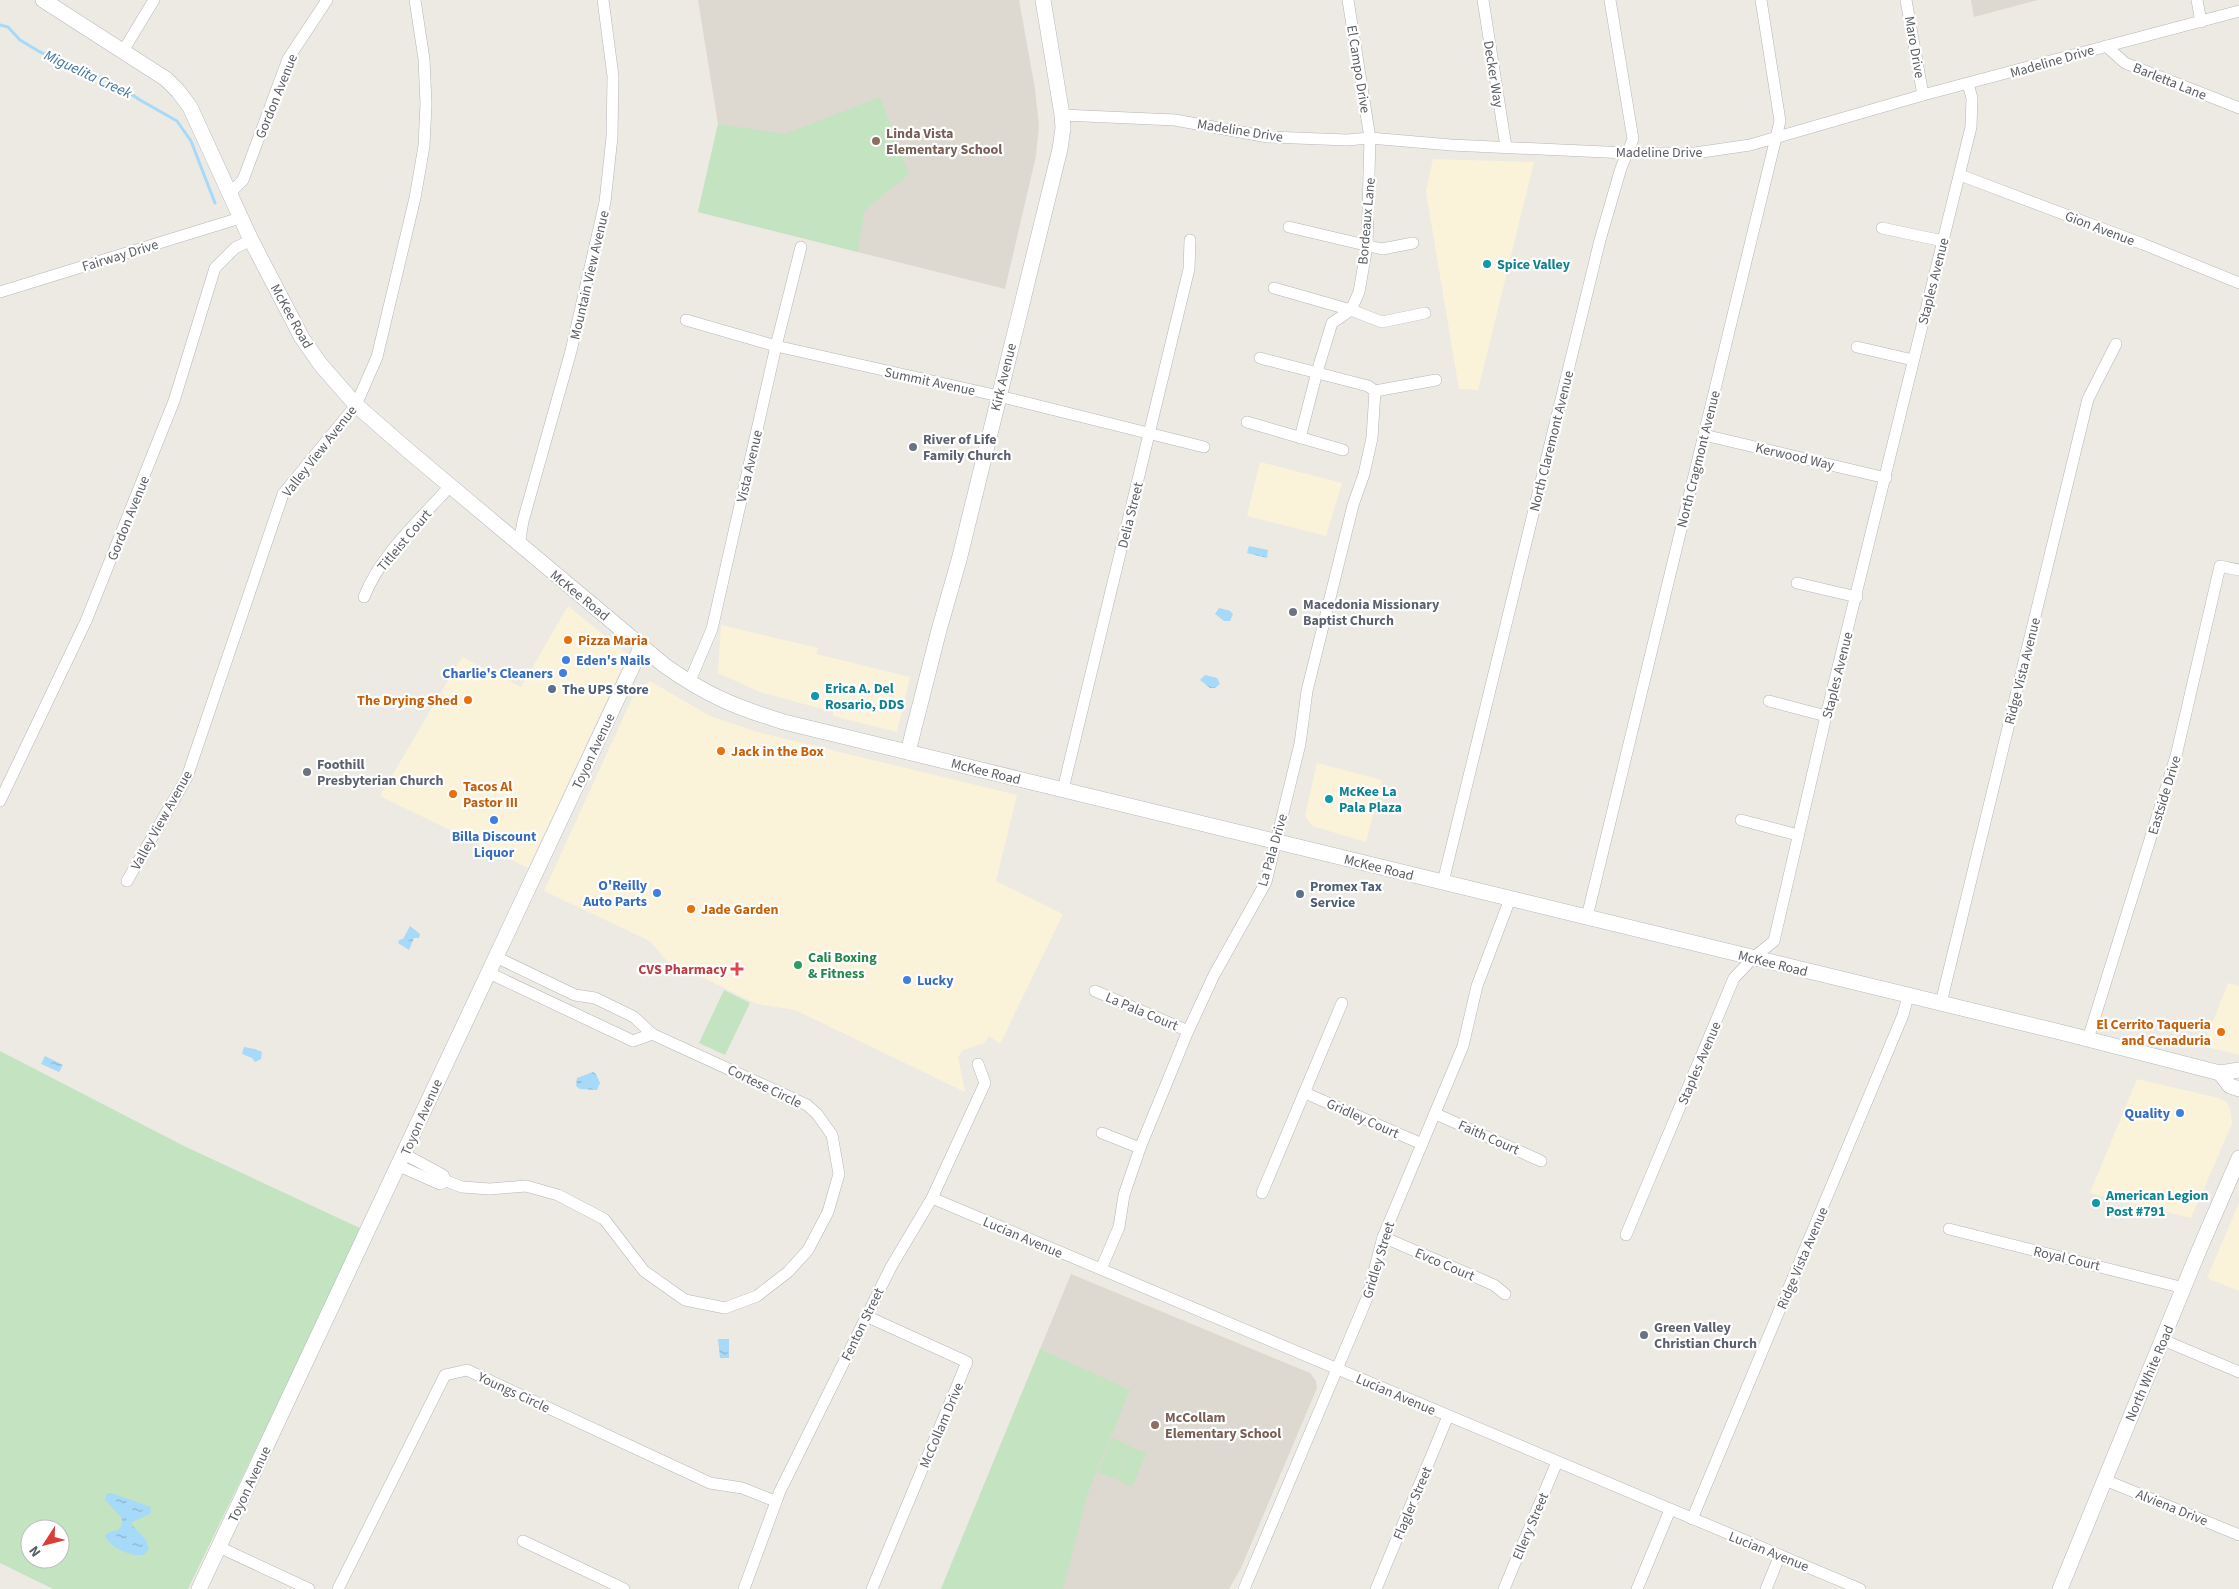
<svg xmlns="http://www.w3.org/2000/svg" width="2239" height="1589" font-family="'Source Sans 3',sans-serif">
	<defs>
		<pattern id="water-ripples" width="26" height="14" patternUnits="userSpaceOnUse" patternTransform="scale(1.25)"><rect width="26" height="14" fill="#a7d9f9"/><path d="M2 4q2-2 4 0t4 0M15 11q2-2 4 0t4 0" fill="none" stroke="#8bb3cd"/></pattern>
	</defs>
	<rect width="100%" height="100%" fill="#edeae3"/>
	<g fill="#fbf2da">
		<path d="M1433,159L1534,162L1478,390L1459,389L1426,192Z"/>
		<path d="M1260,462L1342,483L1326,536L1247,516Z"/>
		<path d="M568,606L628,655L528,868L380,796L462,657L521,687Z"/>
		<path d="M721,625L818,648L816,654L910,677L897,732L833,716V712L760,692L718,673Z"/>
		<path d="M650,681L710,716L761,733L1017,795L996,881L1063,914L1000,1044L989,1036L984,1043L963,1050L958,1057L965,1092L795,1010L757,1004L666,960L650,941L544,891L635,692Z"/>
		<path d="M1317,763L1382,780L1366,842L1312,826L1305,816Z"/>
		<path d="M2228,983L2239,986V1055L2203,1046Z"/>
		<path d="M2137,1079L2218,1098L2226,1102L2230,1108L2232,1124L2191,1218L2090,1193Z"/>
		<path d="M2239,1203V1291L2207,1278Z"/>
	</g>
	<g fill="#ddd9d1">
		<path d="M698,0H1019L1035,89L1039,125L1036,156L1005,289L698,212L718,124Z"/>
		<path d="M1971,0H2038L1974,17Z"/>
		<path d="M1071,1274L1310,1373L1316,1381L1317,1388L1241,1568L1229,1589H941Z"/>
	</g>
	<g fill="#c3e3c1" fill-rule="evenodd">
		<path d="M880,97L909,174L864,211L858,252L698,212L718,124L785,134Z"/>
		<path d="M724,990L750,1003L725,1055L699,1043Z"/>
		<path d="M0,1051L184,1146L362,1229L188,1589H53L0,1563ZM30,1529H60V1559H30Z"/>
		<path d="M1040,1349L1130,1390L1087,1495L1063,1589H941Z"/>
		<path d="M1112,1438L1129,1445L1115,1479L1098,1472Z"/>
		<path d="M1129,1446L1146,1453L1132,1487L1116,1479Z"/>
	</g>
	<g fill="url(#water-ripples)">
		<path d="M1249,546L1268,550L1267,558L1247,553Z"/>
		<path d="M1219,608L1230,611L1233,614L1230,621H1224L1215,614Z"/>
		<path d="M1205,675L1217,678L1220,684L1215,688H1210L1200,680Z"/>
		<path d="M410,926L420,934L419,938H414L409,950L398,943L399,940L403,939Z"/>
		<path d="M244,1047L255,1049L262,1052L261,1059L255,1062L252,1058L242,1054Z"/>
		<path d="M45,1056L63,1065L59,1072L41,1064Z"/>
		<path d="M593,1072L596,1074L600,1083L597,1090L580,1089L576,1086L577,1078Z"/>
		<path d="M718,1339H729V1358H720Z"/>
		<path d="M111,1493L151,1507L150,1514L132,1522V1525L146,1540L149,1549L145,1554C134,1559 109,1547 105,1536C113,1526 122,1537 122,1518L105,1500L106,1495Z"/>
	</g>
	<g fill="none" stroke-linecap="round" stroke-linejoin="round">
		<path stroke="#a7d9f9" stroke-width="3" d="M0,25L8,27L20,40L40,52L116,84L140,100L177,121L191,141L215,203"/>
		<defs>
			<g id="street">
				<path d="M1483,0L1506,147"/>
				<path d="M1906,0L1923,95"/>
				<path d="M2197,0L2201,22"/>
				<path d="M2106,46L2125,63L2239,108"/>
				<path d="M123,51L154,0"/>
				<path d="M1062,115L1175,120L1268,137L1347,140L1370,138L1451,145L1627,153H1695L1750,145L1923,95L2239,11"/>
				<path d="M1960,175L2143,244L2239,283"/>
				<path d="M230,193L243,180L288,59L327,0"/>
				<path d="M1289,227L1382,249L1413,243"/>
				<path d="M1882,228L1943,241"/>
				<path d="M1274,288L1351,310L1382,322L1425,313"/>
				<path d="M0,292L240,218"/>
				<path d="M686,320L776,346L999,396L1204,447"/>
				<path d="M1857,347L1913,360"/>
				<path d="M1375,391L1436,380"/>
				<path d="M1247,422L1343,450"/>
				<path d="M1704,435L1886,478"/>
				<path d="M1300,438L1317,372L1332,323L1351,310L1359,292L1367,246L1370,138L1348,0"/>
				<path d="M519,545L523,521L571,351L605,202L612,137L613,76L603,0"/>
				<path d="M1797,583L1857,597"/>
				<path d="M364,597C381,554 420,520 450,486"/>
				<path d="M689,683L712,629L776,346L801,247"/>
				<path d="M1769,701L1826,716"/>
				<path d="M1063,789L1189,269L1190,240"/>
				<path d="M0,801L86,621L174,401L215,268L235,248L251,240"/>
				<path d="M1741,820L1798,835"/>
				<path d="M127,881L187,777L283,494L356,405L377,357L415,198L424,146L426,104L424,59L415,0"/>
				<path d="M1443,882L1600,240L1621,168L1633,139L1610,0"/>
				<path d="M1587,917L1780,121L1761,0"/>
				<path d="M489,973L633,1041L652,1034"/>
				<path d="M1095,991L1188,1031"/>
				<path d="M1941,1003L2088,399L2116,344"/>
				<path d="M2088,1039L2176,756L2220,566L2239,570"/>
				<path d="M1305,1093L1422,1144"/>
				<path d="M1436,1114L1541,1161"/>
				<path d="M1102,1133L1140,1148"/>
				<path d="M404,1154L443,1175L446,1181L462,1187L490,1189L526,1186L558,1195L604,1219L644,1271L685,1300L725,1308L757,1296L788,1272L808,1250L828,1212L839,1174L832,1135L817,1114L807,1105L652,1034L634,1017L595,998L575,995L496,957"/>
				<path d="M399,1166L440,1184L446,1181"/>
				<path d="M1262,1193L1342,1003"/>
				<path d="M932,1198L1860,1589"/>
				<path d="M1949,1229L2184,1288"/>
				<path d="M1626,1235L1734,978L1753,958L1774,941L1826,716L1971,127L1972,98L1968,84"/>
				<path d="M1383,1237L1494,1285L1505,1294"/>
				<path d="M1101,1269L1119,1227L1124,1195L1140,1148L1188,1031L1214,975L1266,882L1300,744L1307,691L1353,505L1364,474L1372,438L1375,391L1368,386L1260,358"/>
				<path d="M866,1316L967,1362L872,1589"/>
				<path d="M2163,1340L2239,1372"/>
				<path d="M2105,1480L2239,1535"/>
				<path d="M1692,1519L1903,1015L1908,996"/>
				<path d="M523,1541L624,1589"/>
				<path d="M219,1547L309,1589"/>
				<path d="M338,1589L445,1375L467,1370L710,1483L742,1488L775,1501"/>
				<path d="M744,1589L780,1491L891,1267L932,1198L985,1083L978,1064"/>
				<path d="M1244,1589L1367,1298L1383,1237L1463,1046L1477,986L1510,899"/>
				<path d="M1376,1589L1448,1416"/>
				<path d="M1504,1589L1557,1462"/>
				<path d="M1637,1589L1670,1510"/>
				<path d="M1766,1589L1780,1555"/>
			</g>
			<g id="secondary">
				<path d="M43,0L166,79L178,91L190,107L251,240L302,338L321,365L356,405L411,453L664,665C706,695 735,707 784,722L2064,1033L2220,1073L2239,1070"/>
				<path d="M908,752L939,630L959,560L1060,149L1063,128L1062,115L1043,0"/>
				<path d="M2220,1073L2230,1086L2239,1089"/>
				<path d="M199,1589L642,646"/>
				<path d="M2060,1589L2197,1255L2239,1158"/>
			</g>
		</defs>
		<use href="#street" stroke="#b4b6ba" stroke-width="12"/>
		<use href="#secondary" stroke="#b5b8bd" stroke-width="16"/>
		<use href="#street" stroke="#fff" stroke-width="11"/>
		<use href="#secondary" stroke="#fff" stroke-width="15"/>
	</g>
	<g fill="#8d6e63" stroke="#fff" stroke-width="2">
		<circle cx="876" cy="141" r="5"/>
		<circle cx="1155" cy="1425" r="5"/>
	</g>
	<g fill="#0f9aa8" stroke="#fff" stroke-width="2">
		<circle cx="1487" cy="264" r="5"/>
		<circle cx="815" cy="696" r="5"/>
		<circle cx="1329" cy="799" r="5"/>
		<circle cx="2096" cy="1203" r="5"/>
	</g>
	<g fill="#6b7280" stroke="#fff" stroke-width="2">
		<circle cx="913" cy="447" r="5"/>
		<circle cx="1293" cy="612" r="5"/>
		<circle cx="307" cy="772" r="5"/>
		<circle cx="1644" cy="1335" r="5"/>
	</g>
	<g fill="#e8710a" stroke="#fff" stroke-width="2">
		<circle cx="568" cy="640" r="5"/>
		<circle cx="468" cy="700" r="5"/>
		<circle cx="721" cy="751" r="5"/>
		<circle cx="453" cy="794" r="5"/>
		<circle cx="691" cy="909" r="5"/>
		<circle cx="2221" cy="1032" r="5"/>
	</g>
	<g fill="#3f7fe0" stroke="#fff" stroke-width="2">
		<circle cx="566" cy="660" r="5"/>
		<circle cx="563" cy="673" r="5"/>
		<circle cx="494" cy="820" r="5"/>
		<circle cx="657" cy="893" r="5"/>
		<circle cx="907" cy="980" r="5"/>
		<circle cx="2180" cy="1113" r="5"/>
	</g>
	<g fill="#5c6f8a" stroke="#fff" stroke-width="2">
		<circle cx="552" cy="689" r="5"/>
		<circle cx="1300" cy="894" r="5"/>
	</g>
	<circle fill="#2e9e5b" stroke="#fff" stroke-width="2" cx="798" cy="965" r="5"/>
	<path fill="#e0444e" stroke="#fff" stroke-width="2" d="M734.5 961.5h5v5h5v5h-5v5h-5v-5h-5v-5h5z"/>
	<g text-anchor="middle" stroke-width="4.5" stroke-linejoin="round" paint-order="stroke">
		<g font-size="14" fill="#5b5f63" stroke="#fff">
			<text transform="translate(1915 47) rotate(80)" y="5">Maro Drive</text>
			<text transform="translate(2052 61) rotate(-16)" y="5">Madeline Drive</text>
			<text transform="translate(1359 69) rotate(81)" y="5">El Campo Drive</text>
			<text transform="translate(1494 74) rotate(81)" y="5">Decker Way</text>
			<text transform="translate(2170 81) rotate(22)" y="5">Barletta Lane</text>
			<text transform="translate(276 96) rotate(-68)" y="5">Gordon Avenue</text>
			<text transform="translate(1240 130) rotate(9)" y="5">Madeline Drive</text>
			<text x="1659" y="157">Madeline Drive</text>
			<text transform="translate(1366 221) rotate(-85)" y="5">Bordeaux Lane</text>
			<text transform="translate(2100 228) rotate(21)" y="5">Gion Avenue</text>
			<text transform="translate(120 255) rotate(-17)" y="5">Fairway Drive</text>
			<text transform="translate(589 275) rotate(-77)" y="5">Mountain View Avenue</text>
			<text transform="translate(1933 281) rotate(-76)" y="5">Staples Avenue</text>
			<text transform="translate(292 316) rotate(61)" y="5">McKee Road</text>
			<text transform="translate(1003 377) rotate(-76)" y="5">Kirk Avenue</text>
			<text transform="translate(930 381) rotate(12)" y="5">Summit Avenue</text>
			<text transform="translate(1551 441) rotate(-76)" y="5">North Claremont Avenue</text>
			<text transform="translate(319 451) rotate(-52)" y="5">Valley View Avenue</text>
			<text transform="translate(1795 456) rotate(13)" y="5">Kerwood Way</text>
			<text transform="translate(1698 459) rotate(-76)" y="5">North Cragmont Avenue</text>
			<text transform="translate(749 466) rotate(-77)" y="5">Vista Avenue</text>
			<text transform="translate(1130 515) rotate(-76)" y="5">Delia Street</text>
			<text transform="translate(128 518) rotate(-68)" y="5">Gordon Avenue</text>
			<text transform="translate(404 540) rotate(-50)" y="5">Titleist Court</text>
			<text transform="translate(580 595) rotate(39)" y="5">McKee Road</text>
			<text transform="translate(2022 671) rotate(-76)" y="5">Ridge Vista Avenue</text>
			<text transform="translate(1837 675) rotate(-76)" y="5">Staples Avenue</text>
			<text transform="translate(593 751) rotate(-65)" y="5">Toyon Avenue</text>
			<text transform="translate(986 771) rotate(14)" y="5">McKee Road</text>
			<text transform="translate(2164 795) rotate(-73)" y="5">Eastside Drive</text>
			<text transform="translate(161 820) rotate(-61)" y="5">Valley View Avenue</text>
			<text transform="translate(1272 850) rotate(-74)" y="5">La Pala Drive</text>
			<text transform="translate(1379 867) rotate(14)" y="5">McKee Road</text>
			<text transform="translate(1773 963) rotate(14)" y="5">McKee Road</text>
			<text transform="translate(1142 1011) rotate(23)" y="5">La Pala Court</text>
			<text transform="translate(1699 1063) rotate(-67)" y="5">Staples Avenue</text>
			<text transform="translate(765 1086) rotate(26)" y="5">Cortese Circle</text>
			<text transform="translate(421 1117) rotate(-66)" y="5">Toyon Avenue</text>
			<text transform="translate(1363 1118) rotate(24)" y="5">Gridley Court</text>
			<text transform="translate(1489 1137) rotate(24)" y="5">Faith Court</text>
			<text transform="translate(1023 1237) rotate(23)" y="5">Lucian Avenue</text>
			<text transform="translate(1802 1258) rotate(-67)" y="5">Ridge Vista Avenue</text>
			<text transform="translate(2067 1258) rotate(13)" y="5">Royal Court</text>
			<text transform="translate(1378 1260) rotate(-73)" y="5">Gridley Street</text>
			<text transform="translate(1445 1264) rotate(23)" y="5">Evco Court</text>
			<text transform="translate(862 1324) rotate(-64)" y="5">Fenton Street</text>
			<text transform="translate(2149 1373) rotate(-67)" y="5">North White Road</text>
			<text transform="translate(514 1392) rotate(25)" y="5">Youngs Circle</text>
			<text transform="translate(1396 1394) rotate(23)" y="5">Lucian Avenue</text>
			<text transform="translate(941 1425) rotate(-67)" y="5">McCollam Drive</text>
			<text transform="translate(249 1484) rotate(-65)" y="5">Toyon Avenue</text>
			<text transform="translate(1412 1503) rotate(-67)" y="5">Flagler Street</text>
			<text transform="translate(2172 1507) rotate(22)" y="5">Alviena Drive</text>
			<text transform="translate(1530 1526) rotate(-67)" y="5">Ellery Street</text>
			<text transform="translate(1769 1551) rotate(22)" y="5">Lucian Avenue</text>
		</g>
		<g font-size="14" font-weight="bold" fill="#785e54" stroke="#fff" text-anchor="start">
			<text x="886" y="138">Linda Vista<tspan x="886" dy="16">Elementary School</tspan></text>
			<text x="1165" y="1422">McCollam<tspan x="1165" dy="16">Elementary School</tspan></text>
		</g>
		<g font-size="14" font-weight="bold" fill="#0d838f" stroke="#fff" text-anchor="start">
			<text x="1497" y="269">Spice Valley</text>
			<text x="825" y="693">Erica A. Del<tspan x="825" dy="16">Rosario, DDS</tspan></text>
			<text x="1339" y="796">McKee La<tspan x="1339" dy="16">Pala Plaza</tspan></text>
			<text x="2106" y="1200">American Legion<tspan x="2106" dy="16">Post #791</tspan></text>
		</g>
		<g font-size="14" font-weight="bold" fill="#5b616d" stroke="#fff" text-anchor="start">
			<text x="923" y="444">River of Life<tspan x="923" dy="16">Family Church</tspan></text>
			<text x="1303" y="609">Macedonia Missionary<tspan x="1303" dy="16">Baptist Church</tspan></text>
			<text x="317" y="769">Foothill<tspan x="317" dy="16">Presbyterian Church</tspan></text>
			<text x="1654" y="1332">Green Valley<tspan x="1654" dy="16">Christian Church</tspan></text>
		</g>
		<g font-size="14" font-weight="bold" fill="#c56008" stroke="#fff" text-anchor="start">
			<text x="578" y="645">Pizza Maria</text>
			<text x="458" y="705" text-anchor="end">The Drying Shed</text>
			<text x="731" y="756">Jack in the Box</text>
			<text x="463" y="791">Tacos Al<tspan x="463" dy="16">Pastor III</tspan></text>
			<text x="701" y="914">Jade Garden</text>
			<text x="2211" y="1029" text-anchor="end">El Cerrito Taqueria<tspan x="2211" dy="16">and Cenaduria</tspan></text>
		</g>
		<g font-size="14" font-weight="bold" fill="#366cbe" stroke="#fff" text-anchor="end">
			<text x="576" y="665" text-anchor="start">Eden's Nails</text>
			<text x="553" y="678">Charlie's Cleaners</text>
			<text x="494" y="841" text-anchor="middle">Billa Discount<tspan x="494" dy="16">Liquor</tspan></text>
			<text x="647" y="890">O'Reilly<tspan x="647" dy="16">Auto Parts</tspan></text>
			<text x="917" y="985" text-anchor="start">Lucky</text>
			<text x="2170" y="1118">Quality</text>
		</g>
		<g font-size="14" font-weight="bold" fill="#4e5e75" stroke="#fff" text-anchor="start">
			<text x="562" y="694">The UPS Store</text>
			<text x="1310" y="891">Promex Tax<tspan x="1310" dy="16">Service</tspan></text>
		</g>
		<g font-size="14" font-weight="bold" fill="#27864d" stroke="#fff" text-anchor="start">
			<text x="808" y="962">Cali Boxing<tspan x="808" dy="16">&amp; Fitness</tspan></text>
		</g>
		<g font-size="14" font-weight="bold" fill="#be3a42" stroke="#fff" text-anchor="end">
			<text x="727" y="974">CVS Pharmacy</text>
		</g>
		<g font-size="15" font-style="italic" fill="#4275a2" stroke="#fff">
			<text transform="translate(88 74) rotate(25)" y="5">Miguelita Creek</text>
		</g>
	</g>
	<g transform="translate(45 1544) rotate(234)"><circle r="24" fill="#ffffff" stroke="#bdbfc1"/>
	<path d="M0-4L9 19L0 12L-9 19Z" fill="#dd3d39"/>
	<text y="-8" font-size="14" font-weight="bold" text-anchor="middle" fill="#5b5f63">N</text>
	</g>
</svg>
